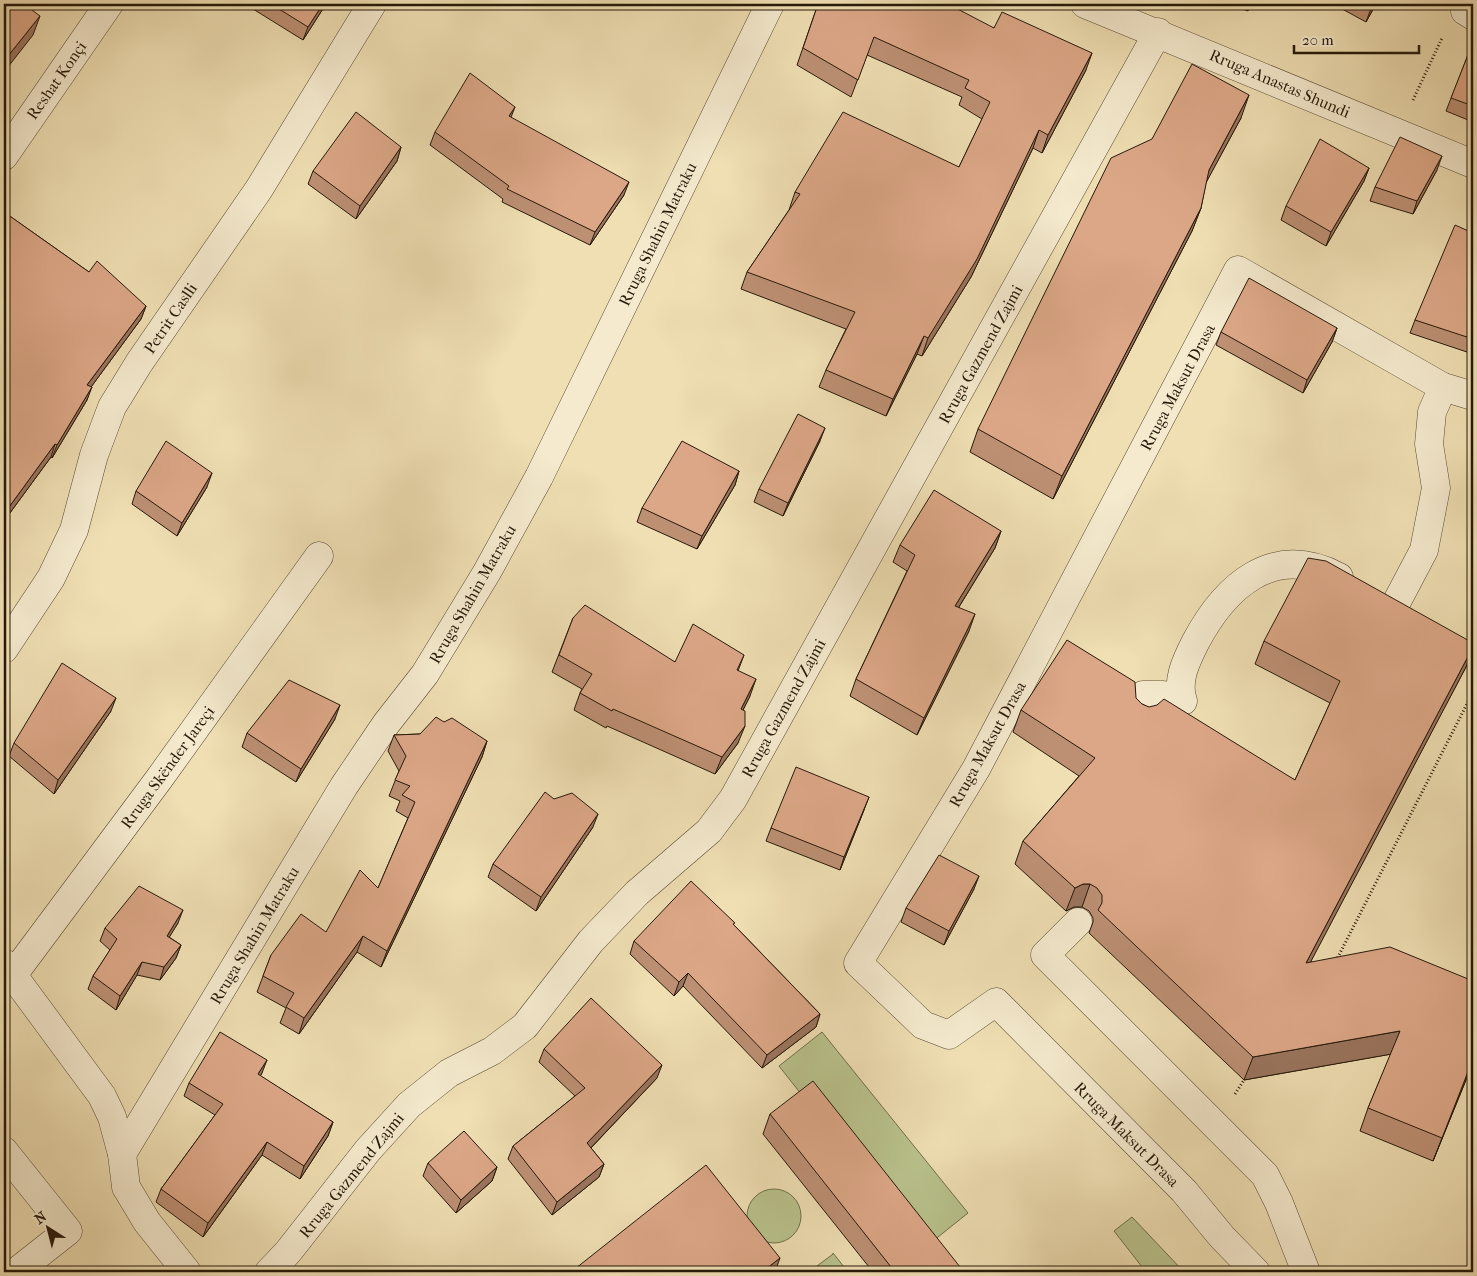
<svg xmlns="http://www.w3.org/2000/svg" width="1477" height="1276" font-family="'IM FELL French Canon',serif">
	<rect width="100%" height="100%" fill="#efdfb3"/>
	<filter id="stains"><feTurbulence type="fractalNoise" baseFrequency=".004" numOctaves="4"/><feColorMatrix values="0 0 0 0 .2 0 0 0 0 .09 0 0 0 0 .02 0 0 0 .5 -.17"/></filter>
	<radialGradient id="worn" r=".72"><stop offset=".6" stop-color="#630" stop-opacity="0"/><stop offset="1" stop-color="#630" stop-opacity=".3"/></radialGradient>
	<g fill="#b9c28c" stroke="#706e4b">
		<path d="M822,1032L968,1213L923,1249L779,1066Z"/>
		<circle cx="774" cy="1216" r="27"/>
		<path d="M1132,1217L1184,1272H1146L1114,1231Z"/>
		<path d="M833,1253L848,1272H809L833,1254Z"/>
	</g>
	<g fill="none" stroke-linecap="round" stroke-linejoin="round">
		<defs>
			<g id="minor">
				<path d="M1085,4L1473,164"/>
				<path d="M1468,4L1465,11L1473,16"/>
				<path d="M4,156L109,4"/>
				<path d="M1394,607L1424,550L1436,488L1429,444L1432,412L1443,387"/>
				<path d="M4,649L51,578L74,530L94,455L112,407L139,363L259,189L372,4"/>
				<path d="M1142,714L1143,695H1163L1183,701C1176,681 1186,661 1195,643C1225,586 1273,542 1339,577"/>
				<path d="M1078,922L1045,955L1265,1175L1279,1203L1306,1272"/>
				<path d="M4,963L102,1096L112,1117L122,1154L126,1187L147,1222L187,1272"/>
				<path d="M13,975L159,779L319,556"/>
				<path d="M4,1151L68,1231L16,1272"/>
				<path d="M122,1154L344,786L386,724L425,674L487,572L539,477L770,4"/>
				<path d="M269,1272L288,1252L368,1150L409,1105L449,1073L492,1051L525,1026L591,941L637,893L709,831L733,799L1158,32"/>
				<path d="M1256,1272L1222,1237L1184,1191L996,1002L949,1035L923,1025L858,963L976,769L1238,270L1443,387L1473,396"/>
			</g>
		</defs>
		<use href="#minor" stroke="#584a34" stroke-width="29"/>
		<g stroke="#26190a" stroke-width="3" stroke-dasharray="1 2.5" stroke-linecap="butt">
			<path d="M1413,100L1442,38"/>
			<path d="M1336,961L1473,692"/>
			<path d="M1235,1094L1244,1080"/>
		</g>
		<use href="#minor" stroke="#f5eace" stroke-width="28"/>
	</g>
	<g fill="#bd9074" stroke="#26190a">
		<path d="M255,4H326L303,40L253,9Z"/>
		<path d="M818,4L994,28L1086,70L1042,153L1033,148L971,277L922,356L917,354L886,416L819,387L826,370L846,329L741,289L747,272L789,210L795,192L959,167L982,119L959,105L962,97L867,55L851,97L797,65Z"/>
		<path d="M1229,4H1250L1248,11Z"/>
		<path d="M1333,4H1376L1366,22Z"/>
		<path d="M1473,42V122L1446,111Z"/>
		<path d="M511,118L624,195L590,245L502,202L503,199L430,145L435,132Z"/>
		<path d="M1241,118L1206,182L1201,208L1192,231L1053,499L970,452L978,429Z"/>
		<path d="M401,147L397,161L356,219L308,184L313,171Z"/>
		<path d="M1369,168L1364,181L1326,246L1281,220L1286,206Z"/>
		<path d="M1437,170L1413,214L1370,201L1375,187Z"/>
		<path d="M4,212L89,272L146,306L141,319L91,387L87,400L52,458L51,457L4,521Z"/>
		<path d="M1473,233V354L1410,333L1415,320Z"/>
		<path d="M1337,328L1332,342L1303,393L1216,345L1221,332Z"/>
		<path d="M820,441L783,516L754,502L759,489Z"/>
		<path d="M739,471L735,485L697,549L637,522L642,508Z"/>
		<path d="M207,487L177,536L132,504L136,491Z"/>
		<path d="M1001,531L995,548L959,607L969,631L917,735L850,696L856,679L907,571L893,562L900,545Z"/>
		<path d="M573,618L675,662L744,655L738,671L750,696L743,710L738,743L715,774L607,726L606,728L574,710L580,693L582,689L552,672Z"/>
		<path d="M1264,641L1473,643V648L1466,667L1310,962L1473,981V1066L1470,1075H1468L1433,1161L1360,1131L1368,1108L1391,1054L1244,1080L1089,933L1093,922V918L1089,911L1082,907H1074L1066,911L1015,864L1023,841L1079,776L1013,732L1021,710L1136,698L1142,704L1295,780L1330,703L1255,664Z"/>
		<path d="M111,711L54,794L9,756L14,743Z"/>
		<path d="M335,719L296,782L242,747L247,733Z"/>
		<path d="M444,722L487,741L482,757L381,967L357,952L299,1034L280,1023L286,1008L257,992L271,955L326,932L378,888L408,818L396,811L400,801L389,796L399,771L388,751L394,735L420,734Z"/>
		<path d="M554,799L593,827L536,911L488,877L493,864Z"/>
		<path d="M864,810L840,870L766,841L771,828Z"/>
		<path d="M974,889L944,945L901,922L906,908Z"/>
		<path d="M178,923L169,937L181,945L176,958L160,980L137,975L116,1010L88,989L93,976L110,950L100,941L105,928Z"/>
		<path d="M734,925L820,1014L816,1027L762,1068L683,986L674,996L630,954L634,941Z"/>
		<path d="M544,1049L657,1078L591,1148L604,1164L599,1177L552,1215L508,1159L513,1146L575,1096L539,1062Z"/>
		<path d="M262,1073L260,1076L333,1122L328,1136L300,1179L262,1155L203,1237L156,1202L161,1189L215,1115L184,1096L189,1083Z"/>
		<path d="M770,1114L964,1272H873L763,1134Z"/>
		<path d="M428,1163L497,1167L492,1181L456,1213L423,1176Z"/>
	</g>
	<g fill="#9a755e" stroke="#26190a">
		<path d="M323,4H326L303,40L308,27Z"/>
		<path d="M1373,4H1376L1366,22L1372,6Z"/>
		<path d="M40,16L33,35L4,72V61Z"/>
		<path d="M1092,53L1086,70L1042,153L1048,135Z"/>
		<path d="M1249,95L1241,118L1201,192L1209,170Z"/>
		<path d="M515,107L510,120L509,116Z"/>
		<path d="M1039,130L1033,148L971,277L922,356L928,338Z"/>
		<path d="M401,147L397,161L356,219L360,206Z"/>
		<path d="M1442,156L1437,170L1413,214L1417,201Z"/>
		<path d="M1369,168L1364,181L1326,246L1331,232Z"/>
		<path d="M629,182L624,195L590,245L595,232Z"/>
		<path d="M1201,208L1192,231L1053,499L1062,476Z"/>
		<path d="M146,306L141,319L83,398L87,385Z"/>
		<path d="M1337,328L1332,342L1303,393L1307,380Z"/>
		<path d="M924,336L917,354L886,416L893,399Z"/>
		<path d="M92,387L87,400L52,458L57,445Z"/>
		<path d="M825,428L820,441L783,516L788,503Z"/>
		<path d="M55,444L51,457L4,521V514Z"/>
		<path d="M739,471L735,485L697,549L702,536Z"/>
		<path d="M212,473L207,487L177,536L182,523Z"/>
		<path d="M1001,531L995,548L949,623L955,606Z"/>
		<path d="M975,614L969,631L917,735L924,718Z"/>
		<path d="M1473,647L1466,667L1298,986L1306,963Z"/>
		<path d="M756,679L750,696L735,726L741,709Z"/>
		<path d="M116,698L111,711L54,794L58,780Z"/>
		<path d="M340,705L335,719L296,782L301,769Z"/>
		<path d="M745,726L738,743L715,774L722,757Z"/>
		<path d="M487,741L482,757L381,967L387,951Z"/>
		<path d="M869,797L864,810L840,870L844,857Z"/>
		<path d="M598,814L593,827L536,911L541,897Z"/>
		<path d="M979,876L974,889L944,945L949,931Z"/>
		<path d="M1083,884H1090L1082,907H1074L1066,911L1075,888Z"/>
		<path d="M183,910L178,923L162,949L167,936Z"/>
		<path d="M363,936L357,952L299,1034L304,1018Z"/>
		<path d="M181,945L176,958L160,980L164,967Z"/>
		<path d="M142,962L137,975L116,1010L120,996Z"/>
		<path d="M688,973L683,986L674,996L679,982Z"/>
		<path d="M820,1014L816,1027L762,1068L767,1055Z"/>
		<path d="M1400,1031L1392,1054L1244,1080L1253,1057Z"/>
		<path d="M1473,1059L1468,1075L1433,1161L1442,1138Z"/>
		<path d="M267,1060L262,1073L253,1088L258,1074Z"/>
		<path d="M662,1065L657,1078L583,1156L587,1143Z"/>
		<path d="M333,1122L328,1136L300,1179L304,1166Z"/>
		<path d="M267,1142L262,1155L203,1237L208,1223Z"/>
		<path d="M604,1164L599,1177L552,1215L557,1202Z"/>
		<path d="M497,1167L492,1181L456,1213L461,1200Z"/>
		<path d="M780,1258L775,1272H762Z"/>
	</g>
	<g fill="#dca787" stroke="#26190a">
		<path d="M4,4H24L40,16L4,61Z"/>
		<path d="M271,4H323L308,27Z"/>
		<path d="M818,4H948L994,28L1002,12L1092,53L1048,135L1039,130L977,259L928,338L924,336L893,399L826,370L855,312L747,272L800,194L795,192L843,112L959,167L990,102L965,88L969,80L874,37L858,80L803,48Z"/>
		<path d="M1473,42V106L1451,98Z"/>
		<path d="M1192,64L1249,95L1209,170L1201,208L1062,476L978,429L1111,158L1152,139Z"/>
		<path d="M470,73L515,107L509,116L629,182L595,232L507,189L509,186L435,132Z"/>
		<path d="M356,112L401,147L360,206L313,171Z"/>
		<path d="M1400,137L1442,156L1417,201L1375,187Z"/>
		<path d="M1320,139L1369,168L1331,232L1286,206Z"/>
		<path d="M4,212L89,272L97,261L146,306L87,385L92,387L57,445L55,444L4,514Z"/>
		<path d="M1455,225L1473,233V339L1415,320Z"/>
		<path d="M1249,278L1337,328L1307,380L1221,332Z"/>
		<path d="M798,414L825,428L788,503L759,489Z"/>
		<path d="M166,441L212,473L182,523L136,491Z"/>
		<path d="M682,441L739,471L702,536L642,508Z"/>
		<path d="M934,490L1001,531L955,606L975,614L924,718L856,679L915,555L900,545Z"/>
		<path d="M1308,558L1326,561L1473,643V647L1306,963L1390,947L1473,981V1059L1442,1138L1368,1108L1400,1031L1253,1057L1098,910L1102,903V895L1097,888L1090,884H1083L1075,888L1023,841L1095,758L1021,710L1067,640L1135,682L1136,698L1142,704L1149,707L1157,705L1164,699L1295,780L1340,681L1264,641Z"/>
		<path d="M585,605L675,662L693,624L744,655L737,670L756,679L741,709L745,711V726L722,757L613,709L612,711L580,693L592,674L559,655L573,618Z"/>
		<path d="M62,663L116,698L58,780L14,743Z"/>
		<path d="M289,680L340,705L301,769L247,733Z"/>
		<path d="M436,717L444,722L452,718L487,741L387,951L363,936L304,1018L286,1007L294,993L263,976L271,955L301,914L326,932L360,870L378,888L415,802L402,795L410,786L395,780L406,756L394,735L420,734Z"/>
		<path d="M796,767L869,797L844,857L771,828Z"/>
		<path d="M545,792L554,799L572,793L598,814L541,897L493,864Z"/>
		<path d="M939,855L979,876L949,931L906,908Z"/>
		<path d="M691,881L735,923L733,924L820,1014L767,1055L688,973L679,982L634,941Z"/>
		<path d="M139,886L183,910L167,936L181,945L164,967L142,962L120,996L93,976L117,939L105,928Z"/>
		<path d="M591,998L662,1065L587,1143L604,1164L557,1202L513,1146L585,1088L544,1049Z"/>
		<path d="M220,1032L267,1060L258,1074L333,1122L304,1166L267,1142L208,1223L161,1189L223,1104L189,1083Z"/>
		<path d="M813,1081L964,1272H895L770,1114Z"/>
		<path d="M464,1131L497,1167L461,1200L428,1163Z"/>
		<path d="M706,1165L780,1258L762,1272H571Z"/>
	</g>
	<g text-anchor="middle" stroke-width="4" stroke-linejoin="round" paint-order="stroke">
		<g font-size="16" fill="#26190a" stroke="#f5eace">
			<text transform="translate(56 80) rotate(-55)" y="6">Reshat Konçi</text>
			<text transform="translate(1280 83) rotate(23)" y="6">Rruga Anastas Shundi</text>
			<text transform="translate(657 234) rotate(-64)" y="6">Rruga Shahin Matraku</text>
			<text transform="translate(170 318) rotate(-56)" y="6">Petrit Caslli</text>
			<text transform="translate(980 354) rotate(-61)" y="6">Rruga Gazmend Zajmi</text>
			<text transform="translate(1177 387) rotate(-62)" y="6">Rruga Maksut Drasa</text>
			<text transform="translate(472 594) rotate(-60)" y="6">Rruga Shahin Matraku</text>
			<text transform="translate(783 708) rotate(-61)" y="6">Rruga Gazmend Zajmi</text>
			<text transform="translate(987 744) rotate(-61)" y="6">Rruga Maksut Drasa</text>
			<text transform="translate(167 767) rotate(-54)" y="6">Rruga Skënder Jareçi</text>
			<text transform="translate(254 935) rotate(-59)" y="6">Rruga Shahin Matraku</text>
			<text transform="translate(1127 1134) rotate(45)" y="6">Rruga Maksut Drasa</text>
			<text transform="translate(351 1175) rotate(-51)" y="6">Rruga Gazmend Zajmi</text>
		</g>
	</g>
	<rect width="1477" height="1276" fill="none" stroke="#efdfb3" stroke-width="20"/>
	<rect x="5" y="5" width="1467" height="1266" fill="none" stroke="#26190a" stroke-width="2.5"/>
	<rect x="10" y="10" width="1457" height="1256" fill="none" stroke="#26190a"/>
	<g transform="translate(48 1228) rotate(324)" stroke="#f5eace" stroke-width="4" paint-order="stroke">
	<path d="M0-4L9 19L0 12L-9 19Z" fill="#26190a"/>
	<text y="-8" font-size="14" font-weight="bold" text-anchor="middle" fill="#26190a">N</text>
	</g>
	<path d="M1294 45v8h125v-8" fill="none" stroke="#26190a" stroke-width="2.5"/>
	<text x="1302" y="45" font-size="15" fill="#26190a" stroke="#f5eace" stroke-width="4" paint-order="stroke">20 m</text>
	<rect width="100%" height="100%" filter="url(#stains)"/>
	<rect width="100%" height="100%" fill="url(#worn)"/>
</svg>
